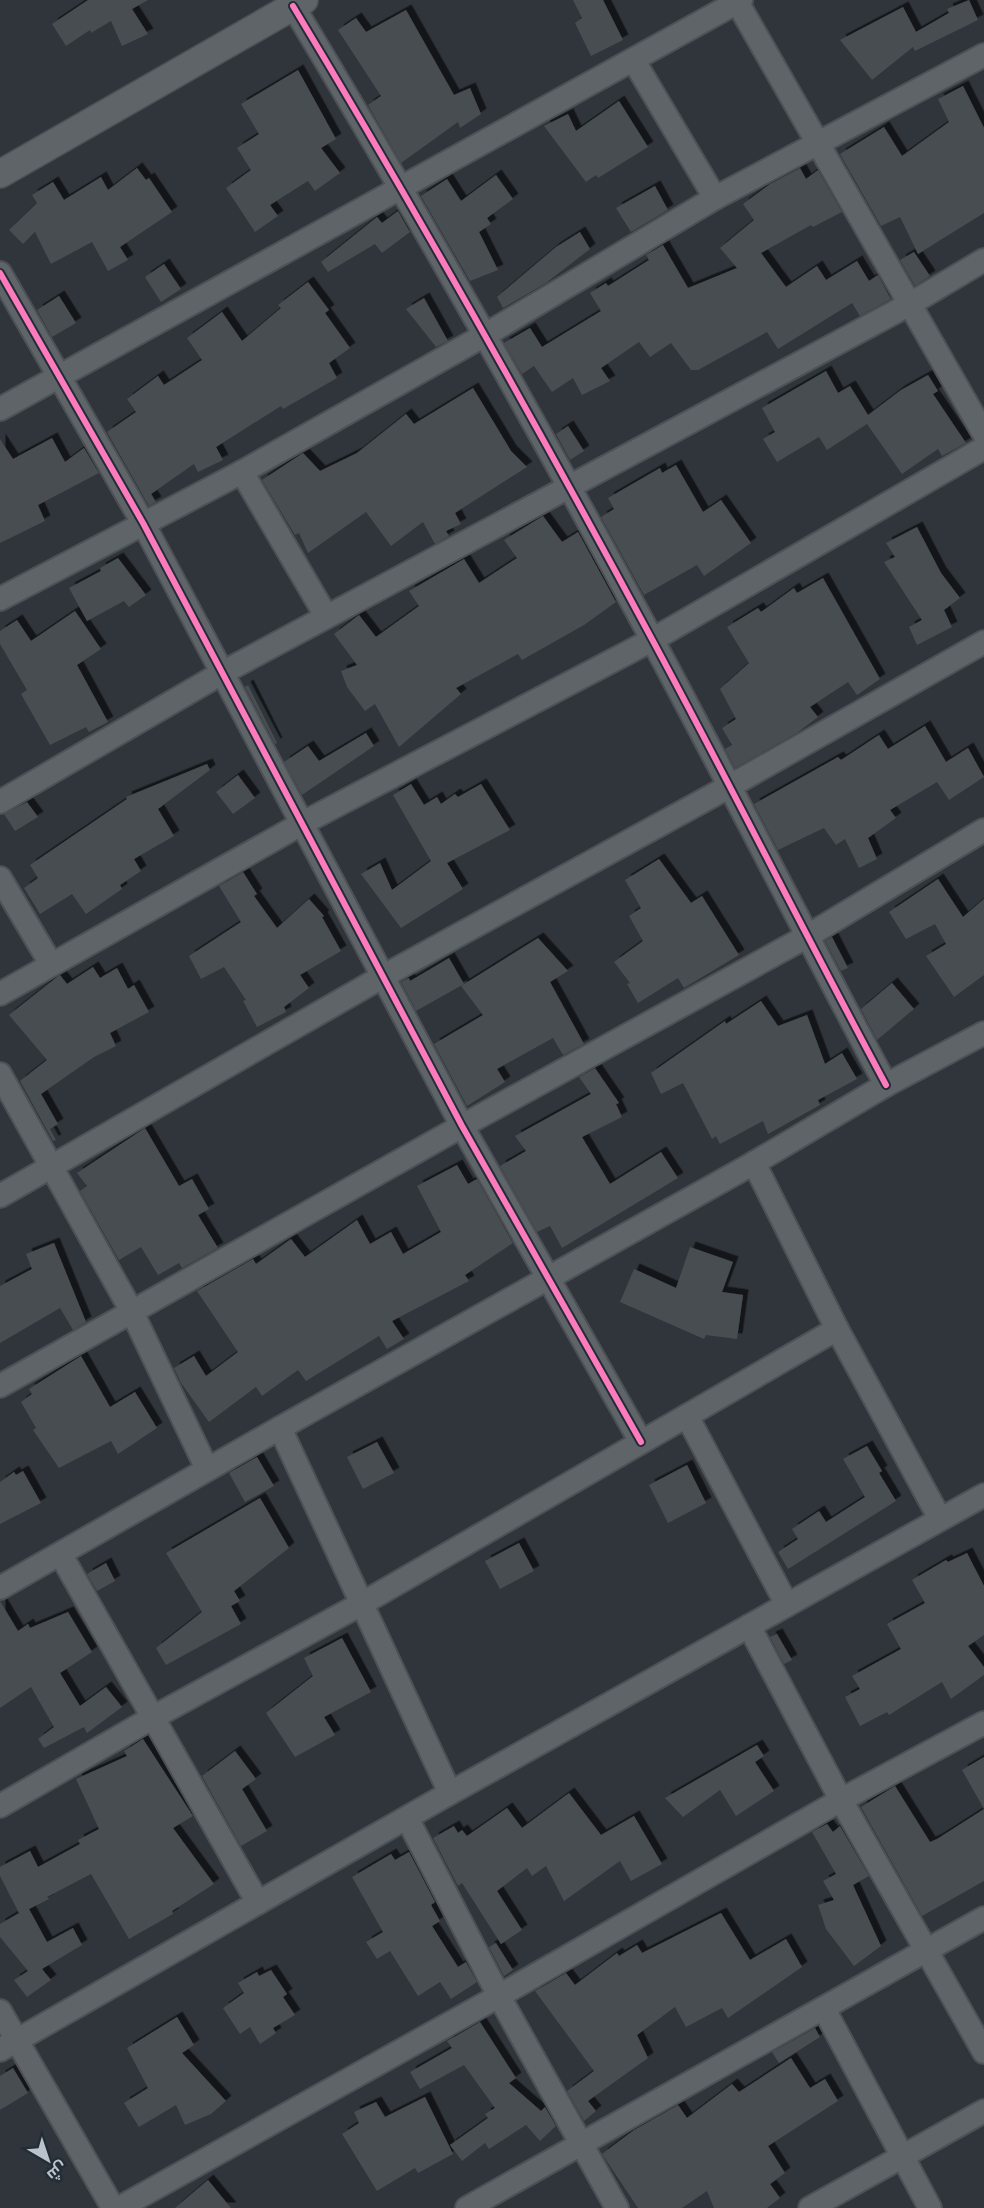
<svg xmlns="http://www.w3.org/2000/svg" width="984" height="2208" font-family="'Fira Sans Condensed',Cairo,sans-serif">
	<defs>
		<filter id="shadow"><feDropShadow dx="5.5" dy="-5.5" stdDeviation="0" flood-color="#0009"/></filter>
	</defs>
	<rect width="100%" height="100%" fill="#2f353b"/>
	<g fill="#474d51" filter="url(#shadow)">
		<path d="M88,0H148L132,9L148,34L122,46L111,21L91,33L90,30L66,46L52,24Z"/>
		<path d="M573,0H603L623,40L591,56L575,23L582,18Z"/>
		<path d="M969,0L978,20L915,51L913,47L872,80L840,40L903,7L916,32L949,13L947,9Z"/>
		<path d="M406,10L454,95L470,88L481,114L460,128L458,122L401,163L368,105L381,96L338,30L356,18L366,32Z"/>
		<path d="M298,70L336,139L321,148L340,173L315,191L308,181L270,205L278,216L255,232L226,188L251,170L237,148L259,134L241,104Z"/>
		<path d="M963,86L984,128V213L918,254L900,217L881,226L840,154L884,127L902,156L949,122L938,99Z"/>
		<path d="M619,101L648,147L598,178L596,175L586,182L544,126L568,114L576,131Z"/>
		<path d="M137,168L146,180L149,178L172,212L120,247L128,260L108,271L92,242L51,264L35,232L23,244L9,230L37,203L32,195L53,182L64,200L101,177L108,190Z"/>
		<path d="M800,168L806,179L818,170L842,212L813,227L811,225L761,253L786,287L817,266L826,280L857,261L869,281L878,275L891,299L860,316L852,303L778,349L767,332L698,370H691L671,343L650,357L639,342L601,368L610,381L582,395L573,378L552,392L534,366L522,374L504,343L530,328L542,347L601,311L590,293L606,283L608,286L649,260L646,255L663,245L688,288L737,268L720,248L754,220L743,204L770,184Z"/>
		<path d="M496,175L513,199L487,218L491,224L479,232L498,270L470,281L421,196L447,179L461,201Z"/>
		<path d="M655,186L668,210L631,232L616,208Z"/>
		<path d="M398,211L410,232L382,253L375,244L328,272L321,262L377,217L382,223Z"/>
		<path d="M580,232L590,249L546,283L503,308L497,297L556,247Z"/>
		<path d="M914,252L930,276L915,286L900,260Z"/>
		<path d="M164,264L181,289L161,302L145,277Z"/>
		<path d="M308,282L329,310L325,313L350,348L329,363L337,378L283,409L281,406L216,447L223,460L198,472L194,464L151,494L156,502L149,506L107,432L136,412L127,399L158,376L164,385L202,360L187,338L222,312L242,341L281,308L278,305Z"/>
		<path d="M59,296L76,323L52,337L37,310Z"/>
		<path d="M424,298L448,341L436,347L406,309Z"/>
		<path d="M826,371L838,393L850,386L868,415L901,390L928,375L938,391L933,394L966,443L942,456L938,449L902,474L867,424L827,450L819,437L777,462L763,439L775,432L762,408Z"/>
		<path d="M473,388L511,451L527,467L455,513L461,524L446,531L449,536L435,544L423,522L391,546L366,512L308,553L299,533L295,535L262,480L303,453L320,471L357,453L406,414L414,424Z"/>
		<path d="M568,426L584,451L570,460L556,434Z"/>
		<path d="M52,438L65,462L84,448L99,473L38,505L45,521L0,543V439L13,459Z"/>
		<path d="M676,465L703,512L721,500L751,543L704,576L697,565L644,595L601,517L614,509L608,498L660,468L662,473Z"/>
		<path d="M543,516L562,542L578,532L616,602L584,625L522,660L518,654L456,688L461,694L399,747L375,704L365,711L347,687L341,671L357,665L334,634L359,615L376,637L419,606L409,591L464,559L479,583L517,558L504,540Z"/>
		<path d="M917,527L941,573L960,598L944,610L952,627L917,645L909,627L922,620L884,562L895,557L886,543Z"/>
		<path d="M118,558L146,595L129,607L124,601L87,621L69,588L101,571L100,568Z"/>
		<path d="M823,578L880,679L857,695L848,682L810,707L818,717L797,733L735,768L725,749L732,745L722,728L736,719L720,689L749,663L727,627L758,608L761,612L794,588L797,593Z"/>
		<path d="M75,611L101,649L77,665L108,722L89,732L86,727L50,745L21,694L27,690L0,644V631L17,620L31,641Z"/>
		<path d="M248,685L277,743L275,744L245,687Z"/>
		<path d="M925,726L946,762L968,748L984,777L949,800L937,782L890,810L896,818L868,838L877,859L859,868L845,839L836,845L824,828L778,850L754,804L838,757L841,760L879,735L888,749Z"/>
		<path d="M366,733L374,746L302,795L284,762L308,746L319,761Z"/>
		<path d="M207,764L210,770L158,809L174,836L134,859L141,871L120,885L122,889L86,914L72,894L40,914L24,888L38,878L30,865L127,799L126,797Z"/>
		<path d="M238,775L255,798L233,814L216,792Z"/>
		<path d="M411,784L424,805L437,797L441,804L455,794L458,797L481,784L510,830L447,863L463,889L401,928L361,874L380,863L392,890L431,861L393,795Z"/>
		<path d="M27,802L38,817L15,831L4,814Z"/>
		<path d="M659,859L691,903L702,896L739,955L684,988L678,978L638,1003L627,984L630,983L614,962L643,941L629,916L641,908L625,880Z"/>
		<path d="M243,872L257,894L254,896L277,928L309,899L324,916L322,917L341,951L300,975L309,988L284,1007L286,1012L257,1027L243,1001L246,1000L224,967L201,979L189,956L241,922L219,886Z"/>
		<path d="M938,879L963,917L984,899V975L954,997L926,956L946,944L935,924L906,939L889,912Z"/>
		<path d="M832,937L848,968L841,971L825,941Z"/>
		<path d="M538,938L568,971L550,982L584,1044L563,1055L553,1038L497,1069L505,1082L467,1106L434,1044L483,1015L461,986Z"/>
		<path d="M449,958L464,984L416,1011L401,982L409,978L410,981Z"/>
		<path d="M93,967L100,978L117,968L128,989L134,985L149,1012L110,1033L116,1046L94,1057L41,1094L58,1124L50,1129L56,1140L53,1141L20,1081L47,1060L9,1015L57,977L60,975L67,984Z"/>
		<path d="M892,983L914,1009L877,1040L861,1009Z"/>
		<path d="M761,1001L778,1026L807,1015L825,1064L842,1053L857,1079L818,1100L820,1105L768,1134L763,1121L720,1144L716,1136L712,1139L683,1083L661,1094L651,1073L725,1021L726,1024Z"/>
		<path d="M595,1068L619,1103L616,1104L622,1117L582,1137L610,1184L661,1152L678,1178L562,1248L550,1226L537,1232L500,1166L526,1151L515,1136L591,1094L579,1077Z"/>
		<path d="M145,1128L179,1186L192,1179L209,1209L198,1215L218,1248L182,1268L179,1263L158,1275L141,1247L119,1260L80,1191L87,1186L77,1173Z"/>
		<path d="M457,1165L468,1184L477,1179L513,1243L465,1275L469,1281L392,1321L404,1339L387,1349L379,1336L306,1381L298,1370L262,1396L256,1387L209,1422L181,1383L174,1368L194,1356L206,1376L238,1352L197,1291L253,1259L256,1264L291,1239L305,1257L357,1220L370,1244L391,1232L403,1254L441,1232L417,1186Z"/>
		<path d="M54,1243L86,1322L73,1330L60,1308L0,1343V1286L32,1269L26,1254Z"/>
		<path d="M690,1247L733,1262L722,1292L743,1295L737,1339L706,1335L704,1339L620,1302L634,1269L676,1288Z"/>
		<path d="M81,1356L110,1407L135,1392L157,1428L118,1454L111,1441L59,1468L33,1430L36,1428L21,1402L32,1394L29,1389Z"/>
		<path d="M377,1442L394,1473L363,1489L347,1457Z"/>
		<path d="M867,1446L882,1471L879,1473L896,1501L788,1569L778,1552L798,1539L792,1529L819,1511L826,1522L865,1497L843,1459Z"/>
		<path d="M257,1457L274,1486L245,1502L229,1473Z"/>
		<path d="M687,1465L706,1503L668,1523L649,1485Z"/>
		<path d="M23,1471L41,1503L0,1524V1482L14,1472L16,1475Z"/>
		<path d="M260,1498L289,1548L234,1591L240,1601L231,1606L241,1624L166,1665L156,1648L202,1612L166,1553Z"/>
		<path d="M519,1543L534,1571L500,1589L485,1561Z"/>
		<path d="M967,1553L984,1586V1635L968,1646L984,1667V1675L951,1699L942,1682L889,1715L887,1712L860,1726L845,1697L860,1689L852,1676L901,1649L887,1624L925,1603L912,1580L946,1560L948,1562Z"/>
		<path d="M106,1563L115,1581L97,1591L87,1574Z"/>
		<path d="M0,1601L18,1631L28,1624L30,1628L68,1612L92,1652L60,1673L80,1706L106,1687L122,1707L87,1733L84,1727L44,1748L38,1739L54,1727L31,1687L0,1708Z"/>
		<path d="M777,1634L792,1660L784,1664L770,1637Z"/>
		<path d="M342,1638L371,1692L324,1717L335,1735L295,1757L266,1713L313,1676L304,1658Z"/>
		<path d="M143,1739L193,1816L173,1828L214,1884L172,1911L173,1914L129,1939L91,1874L47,1897L49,1899L29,1909L47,1942L73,1928L82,1945L42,1969L51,1980L27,1997L14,1980L28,1971L0,1937V1924L19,1913L0,1876V1867L30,1851L38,1867L80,1844L78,1840L99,1829L76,1779L127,1756L124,1751Z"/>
		<path d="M757,1745L764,1756L755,1762L774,1791L736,1816L720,1790L683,1817L665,1798Z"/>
		<path d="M235,1751L256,1779L242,1789L267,1831L241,1846L202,1776Z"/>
		<path d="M984,1757V1881L922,1916L861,1807L895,1786L930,1842L937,1839L984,1809L962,1770Z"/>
		<path d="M569,1793L601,1835L634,1816L662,1864L631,1881L620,1861L564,1901L546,1866L532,1876L527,1868L497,1891L522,1930L501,1944L462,1883L458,1886L433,1838L454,1826L458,1833L462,1830L467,1836L507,1808L522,1828Z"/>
		<path d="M827,1824L833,1832L840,1826L869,1876L853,1885L881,1946L854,1966L826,1929L818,1905L834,1900L823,1881L836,1874L812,1832Z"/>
		<path d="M409,1852L435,1902L431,1905L440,1921L432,1926L458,1967L466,1962L477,1982L451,1999L440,1982L418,1996L390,1951L377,1959L366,1942L383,1932L352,1877L391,1854L395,1860Z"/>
		<path d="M721,1913L750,1960L786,1939L802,1967L728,2018L722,2008L686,2027L675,2007L637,2035L648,2058L588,2101L596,2111L584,2121L567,2091L594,2071L535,1991L566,1973L575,1985L617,1953L619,1956L637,1945L642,1953Z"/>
		<path d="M496,1943L513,1970L504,1976L489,1947Z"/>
		<path d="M271,1970L287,1994L283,1997L295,2015L273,2028L276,2033L260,2044L250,2027L240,2034L223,2008L244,1993L238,1983L257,1972L259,1976Z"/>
		<path d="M177,2017L194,2045L182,2053L226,2101L211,2114L185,2125L176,2105L139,2127L124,2103L148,2088L127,2048Z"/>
		<path d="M480,2022L516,2078L509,2083L541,2111L545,2107L556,2126L540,2141L526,2125L489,2149L485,2143L462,2161L450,2145L488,2118L485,2114L495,2108L464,2065L420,2089L410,2072L452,2048L447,2041Z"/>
		<path d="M815,2028L820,2037L779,2063L772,2052Z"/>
		<path d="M791,2058L810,2088L825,2079L838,2101L768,2146L785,2173L770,2184L780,2198L767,2208H714L707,2191L682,2208H638L602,2154L634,2130L678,2105L687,2118L732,2084L739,2092Z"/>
		<path d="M13,2068L28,2093L0,2110V2076Z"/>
		<path d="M425,2097L453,2154L418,2173L415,2168L377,2191L342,2134L359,2123L354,2112L376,2102L385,2117Z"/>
		<path d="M208,2180L231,2208H175Z"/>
	</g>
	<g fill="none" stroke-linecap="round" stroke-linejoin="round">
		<defs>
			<g id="minor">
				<path d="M736,0L984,434"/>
				<path d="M293,6C419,215 538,427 653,641C732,788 807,938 886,1085"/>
				<path d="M634,61L715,198"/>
				<path d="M0,273L143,523L462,1126L641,1442"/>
				<path d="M0,409L741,0"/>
				<path d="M242,472L326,616"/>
				<path d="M0,599L242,472L485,335L715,198L984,55"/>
				<path d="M0,802L222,673L910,304L984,260"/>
				<path d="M0,878L51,964"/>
				<path d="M0,994L303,823L652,640L984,448"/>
				<path d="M0,1074L132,1312L207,1469"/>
				<path d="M754,1163L837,1329L940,1519"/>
				<path d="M0,1196L382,977L730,786L984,642"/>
				<path d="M0,1386L462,1126L806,937L984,830"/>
				<path d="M687,1416L787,1605"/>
				<path d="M280,1428L450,1793"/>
				<path d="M61,1555L258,1903"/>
				<path d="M0,1588L280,1428L754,1163L886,1085L984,1033"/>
				<path d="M749,1626L841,1800L984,2052"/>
				<path d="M0,1806L152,1718L363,1603L837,1329"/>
				<path d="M407,1818L499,1996L617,2208"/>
				<path d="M824,2009L930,2208"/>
				<path d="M0,2011L113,2208"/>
				<path d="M0,2050L450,1793L984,1495"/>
				<path d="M119,2208L499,1996L841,1800L984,1723"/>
				<path d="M467,2208L984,1918"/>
				<path d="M810,2208L984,2111"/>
			</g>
			<path id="tertiary" d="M0,174L304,0"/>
		</defs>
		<use href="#minor" stroke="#4c5156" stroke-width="26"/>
		<use href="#tertiary" stroke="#4c5156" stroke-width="30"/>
		<use href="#minor" stroke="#5f6469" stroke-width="22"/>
		<use href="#tertiary" stroke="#5f6469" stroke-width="27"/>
		<defs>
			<g id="cycleway">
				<path d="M293,6C419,215 538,427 653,641C732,788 807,938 886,1085"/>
				<path d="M0,273L143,523L462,1126L641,1442"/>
			</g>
		</defs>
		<use href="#cycleway" stroke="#222d36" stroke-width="10"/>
		<use href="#cycleway" stroke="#fd7abc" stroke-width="6"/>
	</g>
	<g transform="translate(48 2160) rotate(141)" stroke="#222d36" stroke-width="4.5" paint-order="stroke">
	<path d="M0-4.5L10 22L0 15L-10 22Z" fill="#bac3cb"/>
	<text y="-9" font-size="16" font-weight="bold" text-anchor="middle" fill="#bac3cb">ش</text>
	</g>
</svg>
